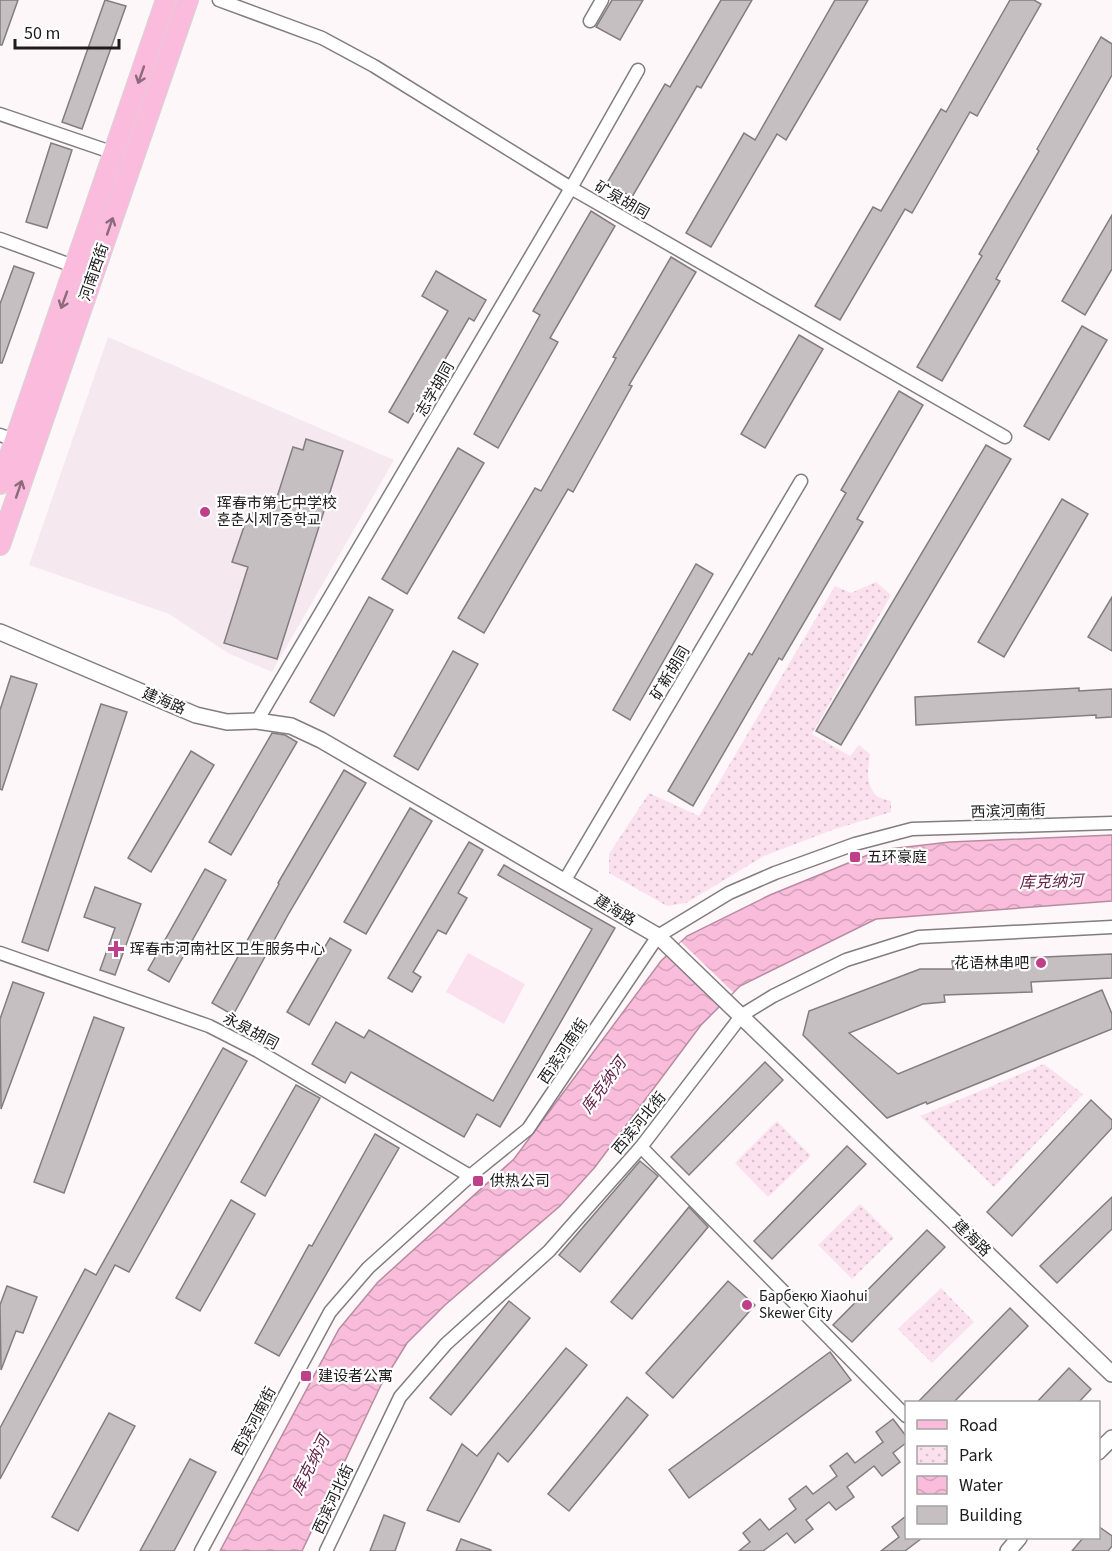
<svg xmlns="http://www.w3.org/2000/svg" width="1112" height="1551" font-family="'Source Sans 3','Noto Sans SC','Noto Sans KR',sans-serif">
	<defs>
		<pattern id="park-dots" width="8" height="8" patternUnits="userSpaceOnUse" patternTransform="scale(1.5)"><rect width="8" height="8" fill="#fbe0ed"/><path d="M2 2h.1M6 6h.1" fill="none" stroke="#d7c0cb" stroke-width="1.8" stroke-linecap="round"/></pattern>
		<pattern id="water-waves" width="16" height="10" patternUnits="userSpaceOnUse" patternTransform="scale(1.5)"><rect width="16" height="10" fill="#f9bcda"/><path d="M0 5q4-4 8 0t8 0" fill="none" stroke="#d5a1ba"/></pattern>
	</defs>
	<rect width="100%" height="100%" fill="#fef7fa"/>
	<path fill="#f6e8ef" d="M108,337L394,460L272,672L228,653L169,614L29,565Z"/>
	<g fill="url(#park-dots)">
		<path d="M876,582L891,595L812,734L850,756L859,745L870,754C868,767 865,786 877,796C880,798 887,800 891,801V812L832,830L764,856L686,903L667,906L609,873V854L649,793L699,816L835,586L851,593Z"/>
		<path d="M1044,1064L1083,1094L994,1187L920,1116Z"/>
		<path d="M777,1121L811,1156L768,1197L735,1163Z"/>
		<path d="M860,1204L894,1238L852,1279L818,1245Z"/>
		<path d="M941,1288L974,1322L932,1363L898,1329Z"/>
	</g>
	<path fill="#fbe0ed" d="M468,953L525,984L504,1024L446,992Z"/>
	<path fill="url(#water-waves)" stroke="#b78ca1" stroke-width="1.5" d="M1112,835V901L876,919L740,986L701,1025L595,1167L560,1206L445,1305L407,1343L381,1385L302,1551H220L339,1329L378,1282L514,1159L661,961L687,936L770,895L880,850L950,842Z"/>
	<path fill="#fef7fa" d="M681,942L733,992L719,1007L667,957Z"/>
	<g fill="#c5bfc2" stroke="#837d80" stroke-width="1.5">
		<path d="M0,0H18L2,45H0Z"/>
		<path d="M105,0L126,6L82,129L62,122Z"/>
		<path d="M612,0H643L620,40L596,27Z"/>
		<path d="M721,0H752L701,88L697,86L632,197L607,183L665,84L670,87Z"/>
		<path d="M835,0H868L786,140L777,134L711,247L686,233L744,133L755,140Z"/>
		<path d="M1010,0H1034L1041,4L977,116L970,112L912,213L905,209L840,320L815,306L873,207L881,211L941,109L946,112Z"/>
		<path d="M1101,37L1112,44V75L996,279L1000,281L942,381L917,367L982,256L979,254L1039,151L1037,149Z"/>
		<path d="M51,143L72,150L47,228L26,222Z"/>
		<path d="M591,211L615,226L550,338L558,342L498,448L474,434L540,315L533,311Z"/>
		<path d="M1112,215V269L1085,315L1062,301Z"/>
		<path d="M671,257L696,272L629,385L632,386L573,492L568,489L484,633L458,618L535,488L541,491L616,358L613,357Z"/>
		<path d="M14,266L34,273L2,363H0V304Z"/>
		<path d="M436,271L486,300L474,321L469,318L408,423L389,412L448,311L422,296Z"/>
		<path d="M1082,326L1107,340L1049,440L1024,426Z"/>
		<path d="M799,335L823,349L765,448L741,434Z"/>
		<path d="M899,391L923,405L857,519L863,522L782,660L779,658L693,806L668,791L749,653L752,655L846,493L841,490Z"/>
		<path d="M306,439L343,451L277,659L224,643L248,567L232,562L249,512L270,519L293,447L303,450Z"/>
		<path d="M986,445L1011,459L841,745L816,731Z"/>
		<path d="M458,448L484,463L407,594L382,579Z"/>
		<path d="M1062,499L1088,514L1004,657L978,642Z"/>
		<path d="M696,564L713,574L630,720L613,710Z"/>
		<path d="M369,597L393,610L334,716L310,702Z"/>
		<path d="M1112,597V651L1088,637Z"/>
		<path d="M453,651L478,664L418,770L394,756Z"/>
		<path d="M11,676L37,684L2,790L0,789V710Z"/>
		<path d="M1079,688V691L1112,689V717L1096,718V715L916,725L915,697Z"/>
		<path d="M101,704L127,712L48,951L22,942Z"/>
		<path d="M272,733L285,735L297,742L231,855L209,842Z"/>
		<path d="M191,751L214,765L151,872L128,858Z"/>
		<path d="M344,770L366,783L289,913L233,1015L212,1003L279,884L278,883Z"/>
		<path d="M410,808L432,821L366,934L344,922Z"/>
		<path d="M469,842L483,850L458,893L467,898L446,934L438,930L413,972L421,977L412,992L388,978Z"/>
		<path d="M504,865L615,928L500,1127L477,1114L464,1137L351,1072L345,1083L312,1064L336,1022L364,1038L369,1030L493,1101L592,929L498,875Z"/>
		<path d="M205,869L226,880L169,982L148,970Z"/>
		<path d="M95,887L141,904L115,975L100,970L115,928L84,917Z"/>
		<path d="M330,938L351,950L309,1025L287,1012Z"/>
		<path d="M1112,954V978L1031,982L1032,992L944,995L945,1002L923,1004L849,1033L898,1074L1102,990L1112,1014V1029L927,1104L926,1102L887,1118L803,1035L809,1011L920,969H953L952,961Z"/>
		<path d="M13,982L44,993L1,1109L0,1019Z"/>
		<path d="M94,1017L124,1028L64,1193L34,1182Z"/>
		<path d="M223,1048L247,1061L129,1272L115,1265L0,1479V1428L85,1269L96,1275Z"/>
		<path d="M765,1062L783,1080L689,1175L671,1157Z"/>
		<path d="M296,1085L320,1098L265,1196L241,1182Z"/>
		<path d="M1091,1100L1112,1120V1128L1012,1236L987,1212Z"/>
		<path d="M375,1134L399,1148L279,1356L255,1343L309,1245L312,1246Z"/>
		<path d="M847,1146L866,1164L772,1259L754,1241Z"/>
		<path d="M640,1161L658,1176L580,1272L559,1255Z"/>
		<path d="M1112,1197V1229L1057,1283L1040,1266Z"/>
		<path d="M231,1200L255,1214L200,1311L176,1298Z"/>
		<path d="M689,1207L708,1227L632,1319L611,1302Z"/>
		<path d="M927,1230L945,1247L852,1342L833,1325Z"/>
		<path d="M728,1281L755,1305L673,1398L646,1373Z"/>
		<path d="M7,1286L37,1297L23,1333L16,1331L1,1370L0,1305Z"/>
		<path d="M509,1301L530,1318L451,1415L430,1398Z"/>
		<path d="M1010,1308L1028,1326L954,1402H918Z"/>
		<path d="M566,1348L587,1365L508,1462L498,1453L459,1522L427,1510L462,1444L477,1456Z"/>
		<path d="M830,1352L851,1380L689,1498L669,1470Z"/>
		<path d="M1069,1368L1091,1389L1079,1402H1037Z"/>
		<path d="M627,1397L648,1415L569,1511L548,1494Z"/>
		<path d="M109,1413L135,1426L78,1531L52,1517Z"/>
		<path d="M893,1419L906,1436V1443L893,1453L900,1462L882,1476L874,1466L847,1487L854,1497L836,1510L829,1502L806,1520L813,1529L795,1543L787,1533L763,1551H739L750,1542L743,1533L760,1519L769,1530L796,1509L789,1499L806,1486L813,1494L837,1476L830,1466L847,1453L855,1463L883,1442L876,1432Z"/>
		<path d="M190,1459L216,1472L174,1551H140Z"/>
		<path d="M384,1515L405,1523L395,1551H370Z"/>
		<path d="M906,1516V1538H922L905,1551H881L899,1537L892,1527Z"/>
		<path d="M1098,1526L1112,1536V1546L1108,1551H1072L1083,1538H1098Z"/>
		<path d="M461,1539L491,1550V1551H456Z"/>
	</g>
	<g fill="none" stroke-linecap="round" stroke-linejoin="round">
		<defs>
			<g id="minor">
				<path d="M219,0L322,38L374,66L571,188L1005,437"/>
				<path d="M590,21L602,0"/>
				<path d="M0,114L114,153"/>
				<path d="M0,239L76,267"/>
				<path d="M0,435L14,440"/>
				<path d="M257,721L571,188L638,70"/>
				<path d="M565,880L801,481"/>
				<path d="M0,953L209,1026L258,1051L470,1176"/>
				<path d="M641,1147L906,1416"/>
				<path d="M201,1551L330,1312L368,1268L470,1176L528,1129L658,936L729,893L775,873L855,844L912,829L1112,823"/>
				<path d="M326,1551L400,1397L446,1344L549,1251L641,1147L742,1015L773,996L846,960L919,937L1112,927"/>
			</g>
			<g id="tertiary">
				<path d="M0,632L196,715L227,722L257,721L291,726L321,740L658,936L1112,1374"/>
				<path d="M1098,1452L1112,1438"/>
				<path d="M1008,1551L1019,1538"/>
			</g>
			<g id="primary">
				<path d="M0,484L166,0"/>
				<path d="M0,545L188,0"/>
			</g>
		</defs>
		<use href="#minor" stroke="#827d7f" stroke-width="15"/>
		<use href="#tertiary" stroke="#827d7f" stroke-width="18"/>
		<use href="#primary" stroke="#d6d6d6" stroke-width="22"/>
		<use href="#minor" stroke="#fff" stroke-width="12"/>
		<use href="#tertiary" stroke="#fff" stroke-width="15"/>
		<use href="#primary" stroke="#fbbbdd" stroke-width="20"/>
	</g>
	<defs><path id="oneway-shaft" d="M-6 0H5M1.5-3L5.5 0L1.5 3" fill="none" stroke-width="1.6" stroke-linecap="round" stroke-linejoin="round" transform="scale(1.5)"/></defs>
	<g stroke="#8c6b7c">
		<use href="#oneway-shaft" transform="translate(141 75) rotate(109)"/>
		<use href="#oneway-shaft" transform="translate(110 226) rotate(-71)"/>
		<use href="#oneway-shaft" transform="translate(64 300) rotate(110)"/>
		<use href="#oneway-shaft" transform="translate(19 489) rotate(-71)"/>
	</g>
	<g fill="#bf3f8b" stroke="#fff" stroke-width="2">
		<circle cx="205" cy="512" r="6"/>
		<rect x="849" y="851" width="12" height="12" rx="3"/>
		<path d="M113 940h6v6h6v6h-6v6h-6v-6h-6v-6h6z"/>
		<circle cx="1041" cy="963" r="6"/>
		<rect x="472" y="1175" width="12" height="12" rx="3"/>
		<circle cx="747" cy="1305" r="6"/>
		<rect x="300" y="1370" width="12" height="12" rx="3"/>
	</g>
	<g text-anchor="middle" stroke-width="4.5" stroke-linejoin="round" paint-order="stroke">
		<g font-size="15" fill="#1d1b1c" stroke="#fff">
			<text transform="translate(622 200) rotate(30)" y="5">矿泉胡同</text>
			<text transform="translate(94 272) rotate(-71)" y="5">河南西街</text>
			<text transform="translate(435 389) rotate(-60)" y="5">志学胡同</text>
			<text transform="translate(670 673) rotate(-59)" y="5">矿新胡同</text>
			<text transform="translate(164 701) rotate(23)" y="5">建海路</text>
			<text transform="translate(1008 811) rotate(-2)" y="5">西滨河南街</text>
			<text transform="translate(615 910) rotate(31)" y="5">建海路</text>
			<text transform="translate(251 1031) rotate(28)" y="5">永泉胡同</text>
			<text transform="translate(563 1051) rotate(-56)" y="5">西滨河南街</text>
			<text transform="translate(639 1123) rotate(-51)" y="5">西滨河北街</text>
			<text transform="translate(972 1238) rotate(44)" y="5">建海路</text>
			<text transform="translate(254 1421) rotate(-62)" y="5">西滨河南街</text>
			<text transform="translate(333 1499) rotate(-65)" y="5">西滨河北街</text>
		</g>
		<g font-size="15" fill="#1d1b1c" stroke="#fff" text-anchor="start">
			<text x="217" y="508">珲春市第七中学校<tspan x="217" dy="17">훈춘시제7중학교</tspan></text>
			<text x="867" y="862">五环豪庭</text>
			<text x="130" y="954">珲春市河南社区卫生服务中心</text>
			<text x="1029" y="968" text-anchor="end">花语林串吧</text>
			<text x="490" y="1186">供热公司</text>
			<text x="759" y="1301">Барбекю Xiaohui<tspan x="759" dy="17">Skewer City</tspan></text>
			<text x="318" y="1381">建设者公寓</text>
		</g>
		<g font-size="16" font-style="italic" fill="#601b44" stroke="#fff">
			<text transform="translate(1051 881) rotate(-2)" y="6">库克纳河</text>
			<text transform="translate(603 1085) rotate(-54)" y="6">库克纳河</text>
			<text transform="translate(310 1465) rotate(-63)" y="6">库克纳河</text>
		</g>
	</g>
	<rect x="905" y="1401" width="195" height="138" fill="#ffffff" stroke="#a5a4a4" stroke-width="1.5"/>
	<rect x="917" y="1420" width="30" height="9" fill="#fbbbdd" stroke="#a5a4a4" stroke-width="1.5"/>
	<text x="959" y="1431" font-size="18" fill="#1d1b1c">Road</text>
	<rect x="917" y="1446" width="30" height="18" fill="url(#park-dots)" stroke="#a5a4a4" stroke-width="1.5"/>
	<text x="959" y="1461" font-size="18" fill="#1d1b1c">Park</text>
	<rect x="917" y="1476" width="30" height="18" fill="url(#water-waves)" stroke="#a5a4a4" stroke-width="1.5"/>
	<text x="959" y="1491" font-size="18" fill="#1d1b1c">Water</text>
	<rect x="917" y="1506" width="30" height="18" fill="#c5bfc2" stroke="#a5a4a4" stroke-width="1.5"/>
	<text x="959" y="1521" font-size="18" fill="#1d1b1c">Building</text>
	<path d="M15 39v9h104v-9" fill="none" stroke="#1d1b1c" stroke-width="3"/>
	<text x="24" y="39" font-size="18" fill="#1d1b1c" stroke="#ffffff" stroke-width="4.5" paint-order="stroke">50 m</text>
</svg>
